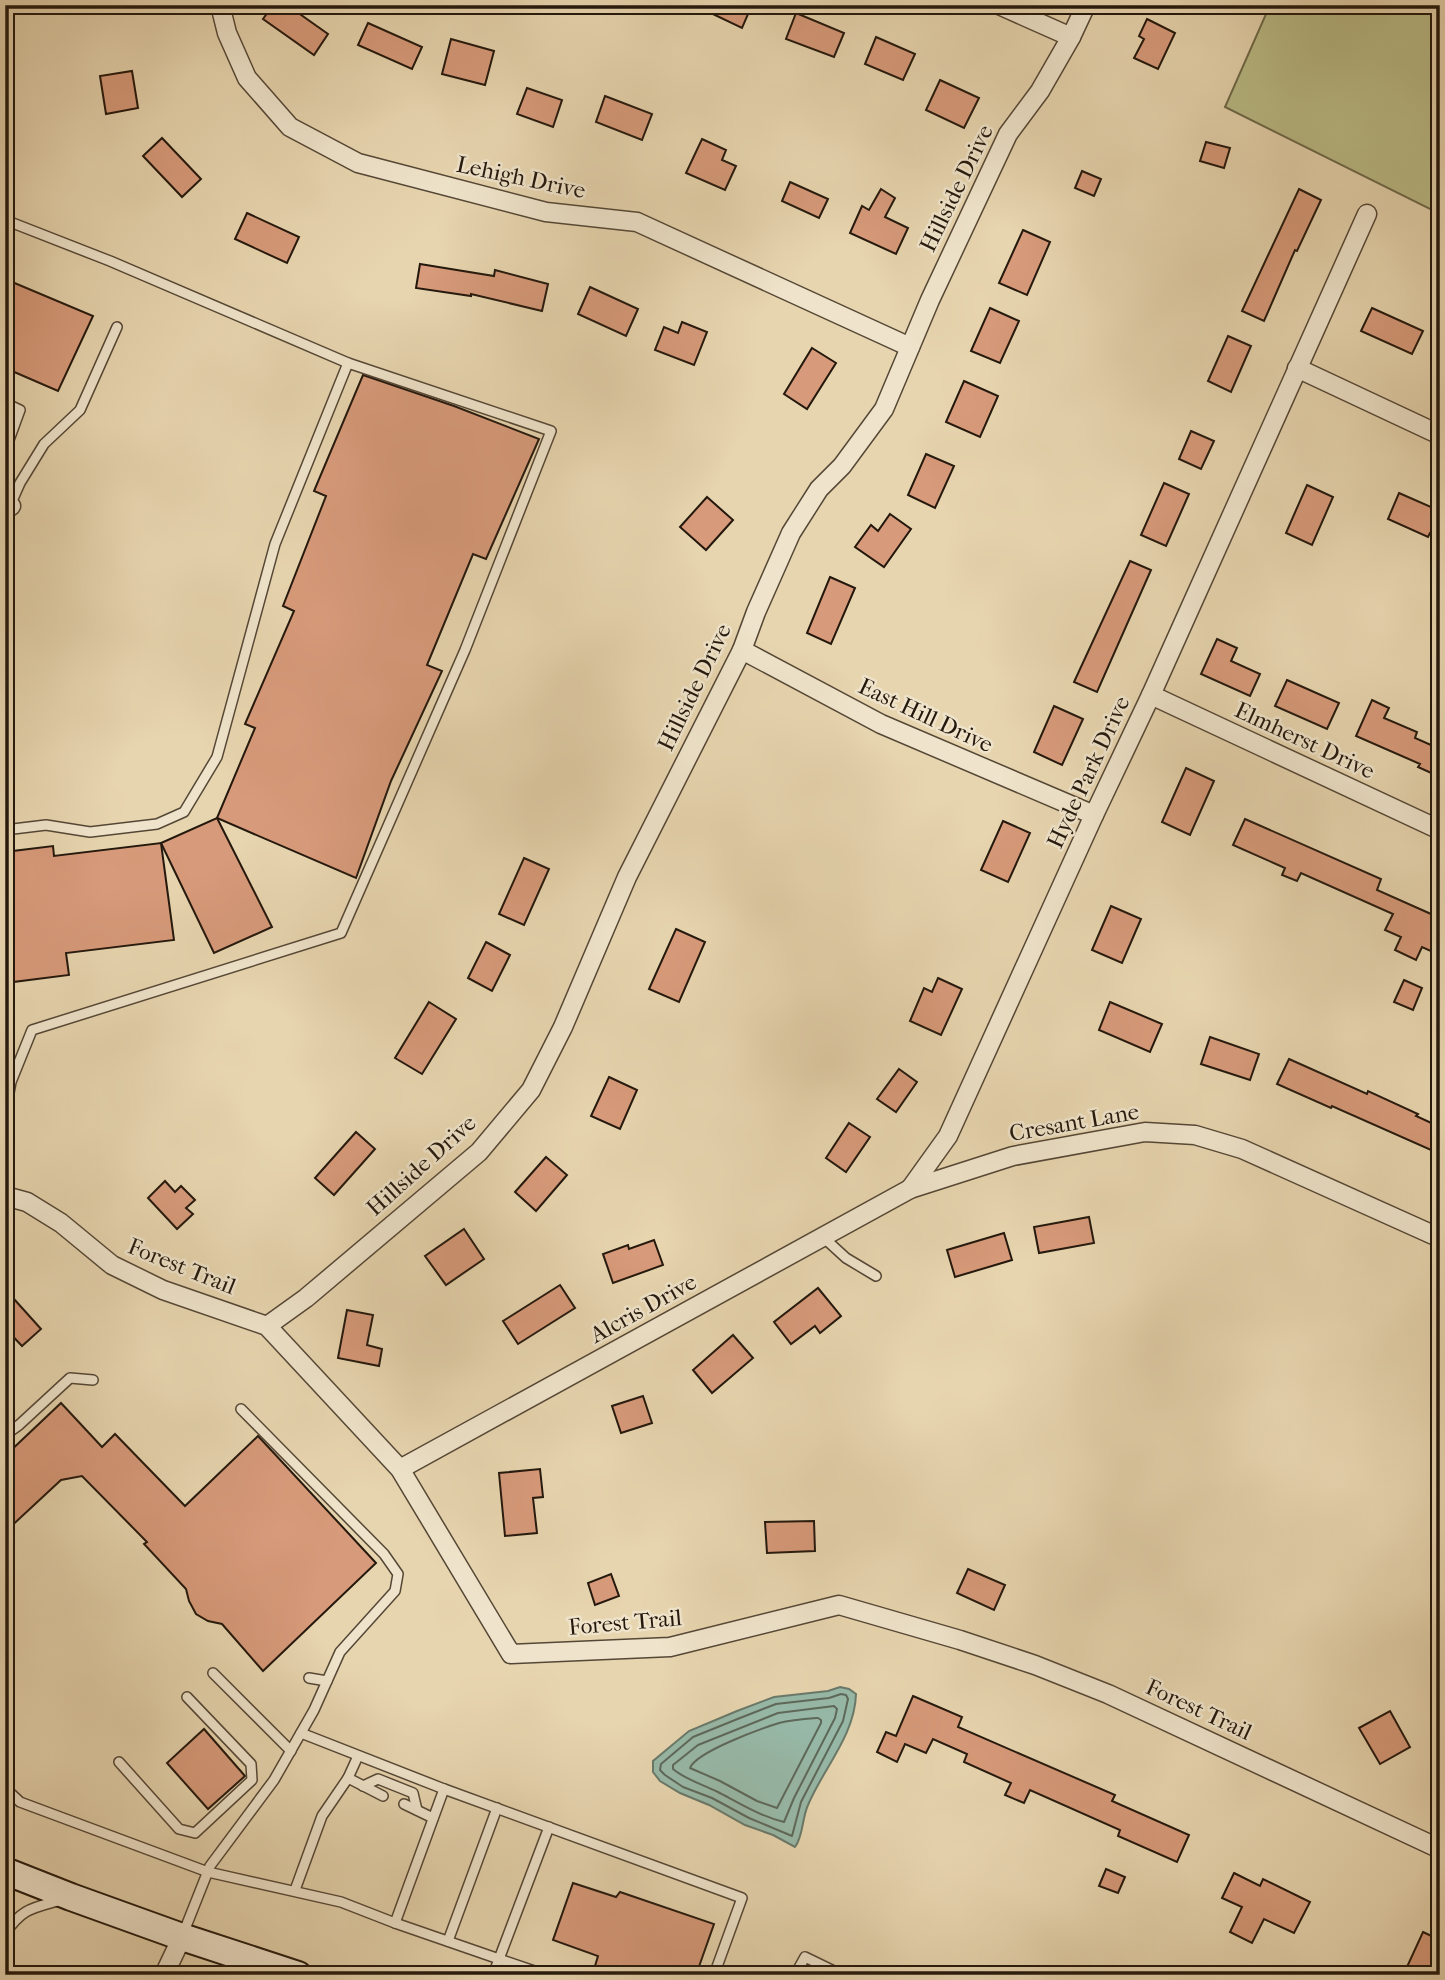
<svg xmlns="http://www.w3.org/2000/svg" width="1445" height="1980" font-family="'IM FELL French Canon',serif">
	<rect width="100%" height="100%" fill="#e7d5af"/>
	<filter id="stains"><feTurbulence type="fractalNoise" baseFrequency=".00286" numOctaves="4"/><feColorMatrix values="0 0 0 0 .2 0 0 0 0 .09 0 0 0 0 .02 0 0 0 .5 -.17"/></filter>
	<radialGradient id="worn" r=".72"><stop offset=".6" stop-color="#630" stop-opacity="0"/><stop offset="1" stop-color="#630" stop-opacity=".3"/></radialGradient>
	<path fill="#babc87" stroke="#6f6a4a" stroke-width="2" d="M1270,5H1440V214L1225,107Z"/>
	<path fill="#97b9a8" stroke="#69796a" stroke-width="2" d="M840,1687L849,1689L856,1694C855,1735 823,1769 808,1805C802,1818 803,1837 795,1847L773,1835L745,1825L709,1805L680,1793L660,1781L653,1772V1761L689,1731L737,1711L774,1697L828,1691Z"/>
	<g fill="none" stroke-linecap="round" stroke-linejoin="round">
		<g stroke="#5e685a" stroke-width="2">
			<path d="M841,1694L846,1695L848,1699L843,1721L801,1802L792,1836L749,1818L712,1798L683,1787L665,1775L660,1770L661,1764L693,1737L740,1718L776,1704L829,1698Z"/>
			<path d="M834,1706L837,1709L835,1718L794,1798L784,1822C760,1816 739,1803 718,1792C702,1784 686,1780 673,1769V1765L698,1745L778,1713Z"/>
			<path d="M818,1718L821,1720V1723L777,1808L757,1801L720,1781L690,1768C696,1752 760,1729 779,1723C791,1720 805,1719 818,1718Z"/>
		</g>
	</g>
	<g fill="#d79a7a" stroke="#24180d" stroke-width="2">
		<path d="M273,5H287L328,34L314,55L263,19Z"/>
		<path d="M694,5H752L742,28Z"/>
		<path d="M796,13L844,33L834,57L786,39Z"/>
		<path d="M1147,19L1175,33L1158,69L1134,58L1144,39L1139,36Z"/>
		<path d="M368,23L422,47L412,69L358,45Z"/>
		<path d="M876,37L915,54L903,80L865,64Z"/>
		<path d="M451,39L494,51L485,85L442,74Z"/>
		<path d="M132,71L138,108L106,114L100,76Z"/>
		<path d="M940,80L979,98L964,128L926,110Z"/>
		<path d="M527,88L562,100L553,127L517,114Z"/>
		<path d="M605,96L652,114L642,140L596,122Z"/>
		<path d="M162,138L201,179L182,197L143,156Z"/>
		<path d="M702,139L726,150L722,160L736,166L725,190L686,173Z"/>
		<path d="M1206,142L1230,148L1224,168L1200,161Z"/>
		<path d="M1082,171L1101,179L1094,196L1075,188Z"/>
		<path d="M790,182L828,199L819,218L782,201Z"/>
		<path d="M881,189L895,198L885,217L908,228L896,254L850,233L862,206L869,210Z"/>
		<path d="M1299,189L1321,200L1297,251L1295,250L1264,321L1242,311Z"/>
		<path d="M247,213L299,237L287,263L235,239Z"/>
		<path d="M1023,230L1050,242L1027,295L999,283Z"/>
		<path d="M420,264L494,276L495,270L548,284L542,311L471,294V296L416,288Z"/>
		<path d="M5,279L93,316L58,391L5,368Z"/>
		<path d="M590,287L638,309L626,336L578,314Z"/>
		<path d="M990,308L1019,321L1000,363L971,351Z"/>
		<path d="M1372,308L1423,331L1412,354L1361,331Z"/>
		<path d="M682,322L707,332L694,365L655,350L664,327L678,333Z"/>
		<path d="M1228,336L1251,346L1231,392L1208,381Z"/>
		<path d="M812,348L836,363L807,409L784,394Z"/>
		<path d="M363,375L454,406L539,439L486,559L473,554L427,665L442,671L391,781L356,878L217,818L255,728L245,724L294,611L283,606L326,496L314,491Z"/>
		<path d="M964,381L998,396L980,437L946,422Z"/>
		<path d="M1191,431L1214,441L1201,469L1179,459Z"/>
		<path d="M926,454L954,466L935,508L908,495Z"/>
		<path d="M1164,483L1189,494L1166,546L1141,535Z"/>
		<path d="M1307,485L1333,497L1312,545L1286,533Z"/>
		<path d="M1399,493L1440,511V538L1430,533L1428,537L1388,519Z"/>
		<path d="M707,497L733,520L706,550L680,527Z"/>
		<path d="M890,514L911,529L884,567L855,547L871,525L878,531Z"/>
		<path d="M1130,561L1151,570L1097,692L1074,682Z"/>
		<path d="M830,577L855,588L831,644L807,633Z"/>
		<path d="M1217,639L1237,648L1231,661L1260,674L1250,696L1201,674Z"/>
		<path d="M1287,680L1339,703L1327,729L1275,706Z"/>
		<path d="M1372,700L1389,708L1384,718L1417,732L1415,738L1440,749V777L1418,767L1420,764L1356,736Z"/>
		<path d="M1054,706L1083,719L1062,765L1034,752Z"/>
		<path d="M1186,768L1214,781L1190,835L1162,822Z"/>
		<path d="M217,818L272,927L214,953L161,843Z"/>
		<path d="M1245,819L1381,879L1377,890L1440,918V937L1433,952L1422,947L1416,960L1395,950L1401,937L1385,930L1393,914L1301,873L1297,881L1282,875L1285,868L1233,845Z"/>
		<path d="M1003,821L1030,833L1008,882L981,870Z"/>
		<path d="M161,843L174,940L66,953L69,975L5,983V852L53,846L54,856Z"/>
		<path d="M524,858L549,869L524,925L499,914Z"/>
		<path d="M1111,906L1141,919L1122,963L1092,950Z"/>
		<path d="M676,929L705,942L679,1002L649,989Z"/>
		<path d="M486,942L510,955L492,991L468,978Z"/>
		<path d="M938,978L962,989L941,1035L910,1021L924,988L932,992Z"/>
		<path d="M1404,980L1422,988L1413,1010L1394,1002Z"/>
		<path d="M429,1002L456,1019L422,1074L395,1058Z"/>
		<path d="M1110,1002L1162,1024L1150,1052L1099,1030Z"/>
		<path d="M1210,1037L1259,1054L1250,1080L1201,1064Z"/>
		<path d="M1289,1059L1367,1094L1368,1091L1418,1114L1416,1116L1440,1127V1154L1332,1106L1331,1108L1277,1084Z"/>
		<path d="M899,1069L917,1082L896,1112L877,1099Z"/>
		<path d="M609,1077L637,1090L620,1129L591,1116Z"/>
		<path d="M849,1123L870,1137L846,1172L826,1158Z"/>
		<path d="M356,1132L375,1149L334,1195L315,1178Z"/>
		<path d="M546,1157L567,1175L536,1211L515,1192Z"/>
		<path d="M165,1181L175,1192L181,1186L195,1200L186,1208L193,1214L177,1229L148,1198Z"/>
		<path d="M1089,1217L1094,1243L1039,1253L1034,1227Z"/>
		<path d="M464,1229L484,1259L446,1285L425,1256Z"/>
		<path d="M1004,1233L1012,1260L955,1277L947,1250Z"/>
		<path d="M654,1240L663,1265L613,1283L603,1254L628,1245L629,1249Z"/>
		<path d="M560,1285L575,1308L518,1344L503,1321Z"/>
		<path d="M818,1288L841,1316L820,1333L815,1326L791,1344L774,1322Z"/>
		<path d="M5,1289L41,1329L22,1346L5,1328Z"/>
		<path d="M347,1310L373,1315L367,1345L382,1349L379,1366L338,1358Z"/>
		<path d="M733,1335L753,1358L712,1393L693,1370Z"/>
		<path d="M643,1396L652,1423L621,1433L612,1406Z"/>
		<path d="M61,1403L102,1447L115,1434L185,1506L258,1436L376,1563L263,1671L222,1624L208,1621L196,1614L189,1601L186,1589L144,1544L147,1542L82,1476L61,1480L5,1532V1456Z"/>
		<path d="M540,1469L543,1497L533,1498L537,1533L505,1536L499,1473Z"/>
		<path d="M814,1521L815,1551L767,1553L765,1522Z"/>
		<path d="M968,1569L1005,1585L994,1610L957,1593Z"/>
		<path d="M611,1574L619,1596L595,1605L588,1583Z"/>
		<path d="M913,1696L962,1717L958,1727L1115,1795L1112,1801L1189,1835L1177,1862L1118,1836L1120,1830L1030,1790L1024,1803L1005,1795L1011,1783L964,1762L967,1754L933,1739L926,1753L905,1744L897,1762L877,1752L886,1732L896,1736Z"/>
		<path d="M1390,1711L1410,1747L1380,1764L1359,1728Z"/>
		<path d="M204,1729L245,1776L208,1809L167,1763Z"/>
		<path d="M1106,1869L1125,1877L1118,1893L1099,1886Z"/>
		<path d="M1234,1873L1260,1886L1263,1879L1310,1902L1294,1933L1264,1919L1252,1943L1230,1932L1242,1907L1222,1898Z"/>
		<path d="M573,1883L616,1897L620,1892L714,1924L696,1975H621L595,1966L598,1956L553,1940Z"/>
		<path d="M1423,1932L1440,1940V1952L1430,1975H1419L1406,1969Z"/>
	</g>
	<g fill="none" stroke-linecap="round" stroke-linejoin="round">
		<defs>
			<g id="service">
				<path d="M5,220L110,261L348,363"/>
				<path d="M5,403L20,410L5,451"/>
				<path d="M5,517L20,483L44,444L80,410L117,327"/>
				<path d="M5,830L46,825L90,832L157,824L184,812L217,757L275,544L348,363L551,431L465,650L341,933L32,1030L11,1082L5,1115"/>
				<path d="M823,1237L846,1258L876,1276"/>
				<path d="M5,1435L19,1425L70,1378L93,1380"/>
				<path d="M213,1673L291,1751"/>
				<path d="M309,1678L327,1681"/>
				<path d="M301,1733L444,1789L395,1923L499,1959L493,1975"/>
				<path d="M119,1762L179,1829L195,1833L252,1780L251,1764L187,1697"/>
				<path d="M348,1778L383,1796"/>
				<path d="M363,1786L378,1779L413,1793L417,1810"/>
				<path d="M5,1788L20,1802L208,1872L341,1902L395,1923"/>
				<path d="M444,1789L742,1898L714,1975"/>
				<path d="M404,1804L433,1818"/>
				<path d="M295,1890L322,1816L348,1778L358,1756"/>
				<path d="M5,1934C22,1908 33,1908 61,1900"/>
				<path d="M183,1934L210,1866L274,1780L314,1710L340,1652L395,1591L398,1574L384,1554L241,1409"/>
				<path d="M448,1941L497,1808"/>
				<path d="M45,1975L46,1971"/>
				<path d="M546,1975L499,1959L549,1827"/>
				<path d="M795,1975L805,1957L842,1975"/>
			</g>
			<g id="minor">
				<path d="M220,5L227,33L247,78L290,127L358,163L546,212L637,222L910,347"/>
				<path d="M999,5L1071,37"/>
				<path d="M1297,368L1440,435"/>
				<path d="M5,504L11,506"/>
				<path d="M742,650L881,724L1094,815"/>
				<path d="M1151,695L1440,830"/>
				<path d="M910,1189L948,1136L1094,815L1151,695L1367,214"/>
				<path d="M5,1196L27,1202L61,1223L112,1265L163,1290L267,1326L400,1469L511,1654L670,1647L839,1605L960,1640L1035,1665L1108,1694L1440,1849"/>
				<path d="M267,1326L306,1298L479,1152L531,1090L563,1027L627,877L742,650L756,612L791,533L819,489L842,466L884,409L930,300L1008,134L1040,91L1071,37L1086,5"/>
				<path d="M400,1469L910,1189L1013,1156L1145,1132L1195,1135L1242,1149L1440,1238"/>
				<path d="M164,1975L182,1937"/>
			</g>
			<path id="secondary" d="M5,1871L71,1897L182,1937L298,1975"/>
		</defs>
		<use href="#service" stroke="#554736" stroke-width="12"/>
		<use href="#minor" stroke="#554736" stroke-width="21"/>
		<use href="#secondary" stroke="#24180d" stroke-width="30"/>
		<use href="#service" stroke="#efe4cb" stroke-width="9"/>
		<use href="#minor" stroke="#efe4cb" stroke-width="18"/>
		<use href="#secondary" stroke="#efe4cb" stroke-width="26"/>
	</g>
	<g text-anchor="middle" stroke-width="5" stroke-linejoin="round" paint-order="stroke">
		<g font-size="23" fill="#24180d" stroke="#efe4cb">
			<text transform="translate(521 177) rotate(12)" y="8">Lehigh Drive</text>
			<text transform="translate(956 188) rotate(-64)" y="8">Hillside Drive</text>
			<text transform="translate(694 687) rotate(-64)" y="8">Hillside Drive</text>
			<text transform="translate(926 715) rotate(25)" y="8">East Hill Drive</text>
			<text transform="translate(1305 740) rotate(25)" y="8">Elmherst Drive</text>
			<text transform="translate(1088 772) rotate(-65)" y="8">Hyde Park Drive</text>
			<text transform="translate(1074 1122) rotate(-10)" y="8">Cresant Lane</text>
			<text transform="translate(421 1165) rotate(-42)" y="8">Hillside Drive</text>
			<text transform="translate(182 1266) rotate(22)" y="8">Forest Trail</text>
			<text transform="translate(643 1308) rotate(-29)" y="8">Alcris Drive</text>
			<text transform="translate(625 1622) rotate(-5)" y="8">Forest Trail</text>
			<text transform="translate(1199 1709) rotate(25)" y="8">Forest Trail</text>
		</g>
	</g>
	<rect width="1445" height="1980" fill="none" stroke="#e7d5af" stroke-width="28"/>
	<rect x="7" y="7" width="1431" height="1966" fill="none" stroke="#24180d" stroke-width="3.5"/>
	<rect x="14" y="14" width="1417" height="1952" fill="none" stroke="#24180d" stroke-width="2"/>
	<rect width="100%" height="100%" filter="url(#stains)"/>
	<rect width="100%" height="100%" fill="url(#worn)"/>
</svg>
